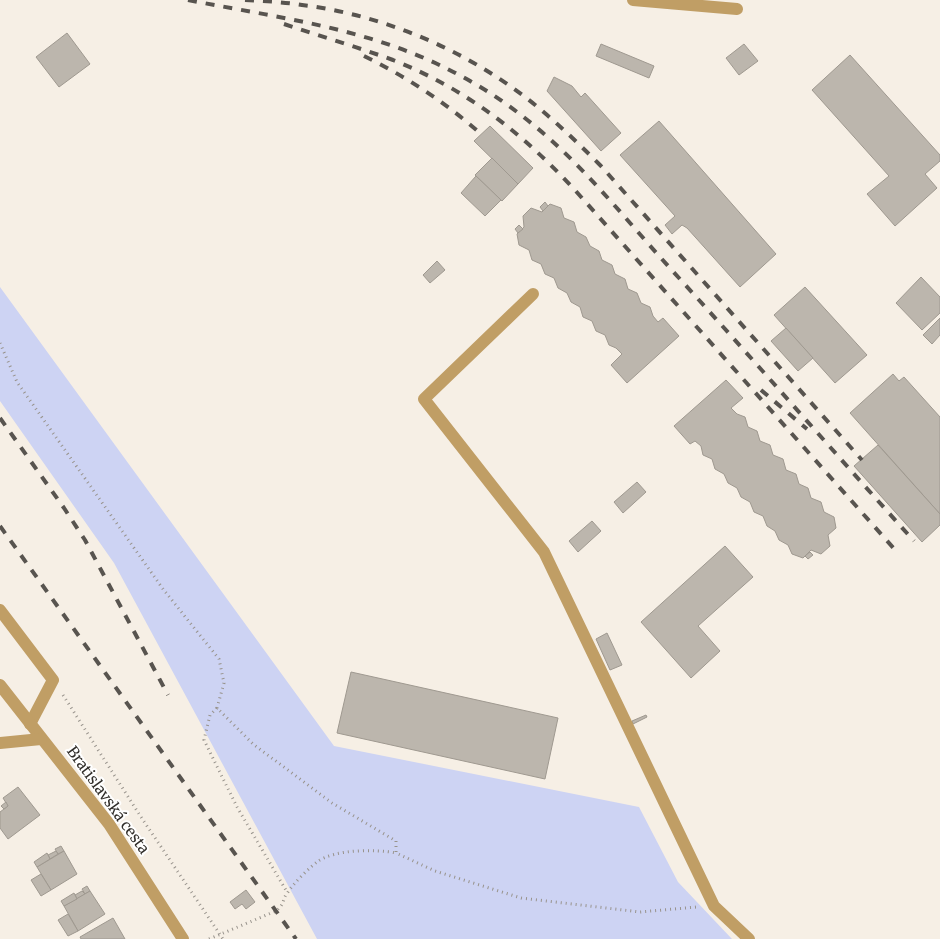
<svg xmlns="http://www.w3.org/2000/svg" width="940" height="939" font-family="Merriweather,serif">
	<rect width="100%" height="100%" fill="#f6efe5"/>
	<path fill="#cdd3f3" d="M0,287L334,746L639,807L678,882L732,939H317L114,563L0,401Z"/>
	<g fill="#bcb6ad" stroke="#9f9990">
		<path d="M67,33L90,64L59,87L36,57Z"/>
		<path d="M601,44L654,66L649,78L596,56Z"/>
		<path d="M744,44L758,61L739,75L726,58Z"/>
		<path d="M850,55L940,155V161L925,174L937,188L895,226L867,194L889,176L812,90Z"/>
		<path d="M554,77L572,86L581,97L585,93L621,133L601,151L547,91Z"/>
		<path d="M659,121L776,254L740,287L687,228L682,225L672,234L665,225L675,216L620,155Z"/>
		<path d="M490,126L533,168L518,184L474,141Z"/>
		<path d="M492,158L518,184L502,201L475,175Z"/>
		<path d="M476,176L501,200L485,216L461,193Z"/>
		<path d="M545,202L548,206L543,211L540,207Z"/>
		<path d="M550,204L561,208L564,218L574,222L577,232L586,237L590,246L599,251L602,260L612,265L615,274L625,279L628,289L637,293L641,303L650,307L653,316L658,322L663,318L679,336L627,383L611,365L622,354L616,348L609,345L605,335L596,331L592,321L583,317L580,307L571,302L567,293L558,288L554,278L545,274L541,264L532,260L529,250L519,245L517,234L524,227L523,216L531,208L542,212Z"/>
		<path d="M519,225L523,229L518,233L515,229Z"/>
		<path d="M437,261L445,270L430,283L423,275Z"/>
		<path d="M921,277L940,297V313L922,330L896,303Z"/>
		<path d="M805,287L867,355L835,383L774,315Z"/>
		<path d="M940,318V335L932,344L923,335Z"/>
		<path d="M786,328L813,358L798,371L771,341Z"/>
		<path d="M893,374L899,381L904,377L940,417V514L850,413Z"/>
		<path d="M726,380L743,398L731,408L737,414L745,417L748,427L757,431L760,441L770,445L773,455L783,459L786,470L796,474L799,484L808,488L811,498L821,502L824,512L834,517L836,528L828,535L830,546L821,554L811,550L803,558L792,554L788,545L779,540L775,531L767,526L763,516L754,512L750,502L741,497L737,488L728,483L724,474L715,469L712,459L703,455L701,446L695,441L690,444L674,426Z"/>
		<path d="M878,445L940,514V525L922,542L854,466Z"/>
		<path d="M637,482L646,492L623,513L614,502Z"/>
		<path d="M592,521L601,531L578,552L569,541Z"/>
		<path d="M725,546L753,577L698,626L720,651L691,678L641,622Z"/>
		<path d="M810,552L813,555L808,559L805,556Z"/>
		<path d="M607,633L622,665L610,670L596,639Z"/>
		<path d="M351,672L558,718L545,779L337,733Z"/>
		<path d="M646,715L647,717L633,724L632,721Z"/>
		<path d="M18,787L40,815L8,839L0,828V812L8,806L3,798Z"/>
		<path d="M6,802L8,806L4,809L1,806Z"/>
		<path d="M61,846L64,851L58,854L55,849Z"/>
		<path d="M56,851L58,854L50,859L48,855Z"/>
		<path d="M64,851L77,874L51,890L37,867Z"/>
		<path d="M47,853L50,859L37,867L34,862Z"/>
		<path d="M41,874L51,890L41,896L31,880Z"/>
		<path d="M87,886L90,891L85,894L82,889Z"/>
		<path d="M246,890L255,902L246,909L242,904L235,909L230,902Z"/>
		<path d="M82,891L85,894L77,899L75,895Z"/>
		<path d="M90,891L105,914L78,931L64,906Z"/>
		<path d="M74,893L77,899L64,906L61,901Z"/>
		<path d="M68,914L78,931L68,936L58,920Z"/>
		<path d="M113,918L125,939H81L80,937Z"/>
	</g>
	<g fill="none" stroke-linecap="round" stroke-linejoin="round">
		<g stroke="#98938c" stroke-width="3" stroke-dasharray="1 4" stroke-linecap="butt">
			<path d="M0,343L17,382L163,589L219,659L224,683L217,708L253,744L332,803L396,841V853L435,871L521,898L640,912L697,907"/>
			<path d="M63,695L141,817L223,939"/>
			<path d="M217,708L210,715L204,740L237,807L287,892"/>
			<path d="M209,939L276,911C285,904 282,899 288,892C293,884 310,867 317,862C334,849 376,849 396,853"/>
		</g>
		<g stroke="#c09e65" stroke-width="12">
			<path d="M633,0L737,9"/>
			<path d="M533,294L424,399L544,552L714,906L749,939"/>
			<path d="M0,610L53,680L30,724"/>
			<path d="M0,685L109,824L183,939"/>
			<path d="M0,743L41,739"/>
		</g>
		<g stroke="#58544f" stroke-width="4" stroke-dasharray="9 9" stroke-linecap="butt">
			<path d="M188,0C280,18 375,29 459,75C492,92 523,115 551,140C593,178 631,225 669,267C752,358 832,450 914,541"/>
			<path d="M245,0C264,1 283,2 302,5C375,14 449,43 510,86C543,109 572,137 601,166L862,460"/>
			<path d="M284,24C320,36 357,47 393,60C466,89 521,132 574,189L897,552"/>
			<path d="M364,56C407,77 446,103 481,134"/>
			<path d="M761,390L807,429"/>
			<path d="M0,418L64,508L85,540L168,695"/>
			<path d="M0,526L296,939"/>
		</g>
	</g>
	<g text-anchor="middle" stroke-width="4" stroke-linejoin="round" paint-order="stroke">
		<g font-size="15" fill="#312e2a" stroke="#fff">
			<text transform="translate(108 800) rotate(54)" y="5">Bratislavská cesta</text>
		</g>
	</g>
</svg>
